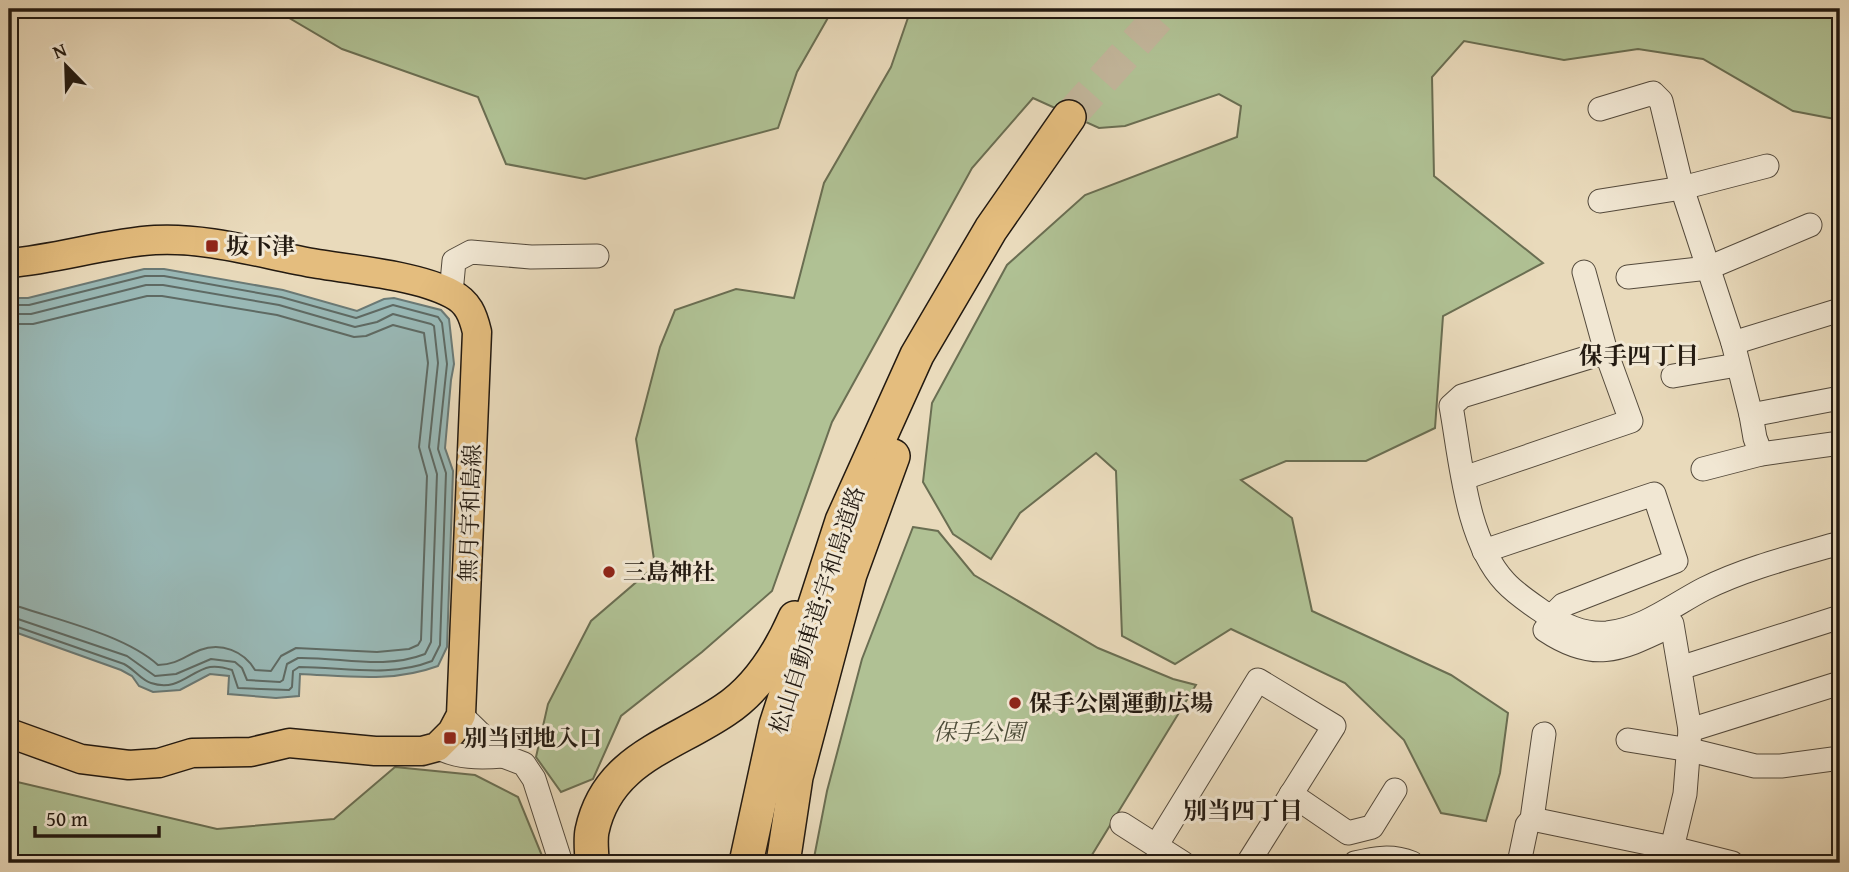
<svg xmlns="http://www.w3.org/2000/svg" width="1849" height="872" font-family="'Gentium Book Plus','Noto Serif JP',serif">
	<rect width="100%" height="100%" fill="#e9dabb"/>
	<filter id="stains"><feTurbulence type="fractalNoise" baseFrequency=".00286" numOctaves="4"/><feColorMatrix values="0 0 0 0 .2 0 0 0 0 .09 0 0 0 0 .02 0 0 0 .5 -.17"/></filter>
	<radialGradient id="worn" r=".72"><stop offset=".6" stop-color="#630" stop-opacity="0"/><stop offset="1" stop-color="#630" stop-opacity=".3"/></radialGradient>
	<g fill="#b0c194" stroke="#6a6e52" stroke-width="2">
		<path d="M274,9H833L797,72L778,128L585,179L506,164L478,97L342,49Z"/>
		<path d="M911,9H1840V120L1793,111L1703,59L1638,49L1564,60L1464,41L1432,77L1434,176L1543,263L1443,316L1435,428L1366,461H1286L1241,480L1292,518L1312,611L1451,675L1508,713L1500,773L1486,821L1441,813L1404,740L1345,683L1231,629L1175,664L1122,636L1116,471L1096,453L1020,513L991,559L953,534L923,482L932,403L1007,265L1085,195L1237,137L1241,106L1219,94L1125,126L1099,128L1033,98L972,168L832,422L772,591L702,652L621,716L593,779L561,792L536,757L548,704L591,621L655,566L636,439L660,347L675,310L736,289L794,298L824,183L891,67Z"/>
		<path d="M913,527L938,531L974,575L1098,648L1173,679L1196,685L1087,863H1065L1055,856L1049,863H813L827,791L862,659Z"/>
		<path d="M395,767L475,775L518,797L545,863H9V780L217,829L334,819Z"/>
	</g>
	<path fill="#99b9b7" stroke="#6a7975" stroke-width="2" d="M144,269H164L283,290L357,311L384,299L394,298L441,310L449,319L454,364L451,380L445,448L453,471L447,647L438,666C392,683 347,676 300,674L299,696L276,698L228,694L229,676L210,674L180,690L153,692L139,686L132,676L121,670L9,630V298H28Z"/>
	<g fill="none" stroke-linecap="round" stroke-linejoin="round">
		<g stroke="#5e6a64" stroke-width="2">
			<path d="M9,305H29L145,276H164L281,297L356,318L393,305L438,317L442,323L447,364L438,449L446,473L440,645L432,661C389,678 344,667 299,667L293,671L292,687L289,690L238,688L232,670C226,668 216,666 210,667C190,671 178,692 151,683C142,681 134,669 124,664L9,624"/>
			<path d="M9,314H31L146,285H163L279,305L355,327L377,322L393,314L431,324L434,326L438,363L429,447L437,474L431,642L425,654C384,670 341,657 298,658L287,664L283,680L280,682L247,680L242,668L235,662L211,659L176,674L155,676L127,656L9,616"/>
			<path d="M9,324H33L147,296H162L277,315L354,337L366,336L393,325L424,333L428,363L419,447L427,476L421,640L418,645L409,649L377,652L296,648L281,656L271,671L255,670C244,651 221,642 200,650C183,657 178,664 158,665C126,636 62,621 20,607L9,605"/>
		</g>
		<path stroke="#c1b499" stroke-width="33" stroke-dasharray="33 17" stroke-linecap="butt" d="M1069,117L1166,9"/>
		<defs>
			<g id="minor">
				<path d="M1600,109L1653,93L1661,101L1682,188L1733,343L1751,415L1755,438L1761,454"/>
				<path d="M1600,201L1682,188L1767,166"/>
				<path d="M1628,277L1708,268L1810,225"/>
				<path d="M451,293L454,261L471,252L531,257L597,256"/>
				<path d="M1733,343L1840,310"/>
				<path d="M1606,352L1462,396L1451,406C1461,461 1466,540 1505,582C1516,594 1530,603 1543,612C1563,625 1583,635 1607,633C1644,629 1673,605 1704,589C1746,568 1795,556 1840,543"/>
				<path d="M1673,376L1737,365"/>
				<path d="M1751,415L1840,398"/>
				<path d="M1703,469L1761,454L1840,443"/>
				<path d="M1464,478L1631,421L1606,352L1584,272"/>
				<path d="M1484,551L1654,494L1676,561L1563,605L1551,617"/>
				<path d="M1545,630C1593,662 1618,651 1666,628"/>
				<path d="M1680,668L1840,617"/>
				<path d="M1690,730L1840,683"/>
				<path d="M1628,740L1690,750L1755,766H1781L1840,758"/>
				<path d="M437,747C457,758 480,758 503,756L461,715"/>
				<path d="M503,756L524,764L534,779L561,863"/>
				<path d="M1291,794L1348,833L1372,827L1395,790"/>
				<path d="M1532,819L1672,848L1685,794L1690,730L1672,624"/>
				<path d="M1122,824L1183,863"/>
				<path d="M1156,846L1258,680L1334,726L1248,863"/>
				<path d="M1355,863C1375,858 1392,855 1412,863"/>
				<path d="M1519,863L1527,825L1532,819L1544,734"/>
				<path d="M1669,863L1672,848L1732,863"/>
			</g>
			<path id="major" d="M9,263C58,259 106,243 155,240C210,237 264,255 318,264C356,270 419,276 452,294C468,302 473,315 477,332L461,715L452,732L437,747L422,751H375L289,743L251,752L192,753L159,763L129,765L81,759L9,733"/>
			<g id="highway">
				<path d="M592,863C592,853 590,841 592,831C607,759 672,746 725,710C757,689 780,652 795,618"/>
				<path d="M746,863L776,725L842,521L917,355L991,229L1069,117"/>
				<path d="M783,863L796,777L826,664L850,574L893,456"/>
			</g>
		</defs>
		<use href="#minor" stroke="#544a3c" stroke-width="25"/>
		<use href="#major" stroke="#231a11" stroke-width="31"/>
		<use href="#highway" stroke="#231a11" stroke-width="36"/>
		<use href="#minor" stroke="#f1e7d3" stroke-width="23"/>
		<use href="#major" stroke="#e4bd7e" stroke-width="28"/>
		<use href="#highway" stroke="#e4bd7e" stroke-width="33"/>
	</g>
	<g fill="#8f2418" stroke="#f1e7d3" stroke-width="2.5">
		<rect x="205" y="239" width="14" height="14" rx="3.5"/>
		<circle cx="609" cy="572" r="7"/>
		<circle cx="1015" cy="703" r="7"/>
		<rect x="443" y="731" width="14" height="14" rx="3.5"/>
	</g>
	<g text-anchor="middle" stroke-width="6" stroke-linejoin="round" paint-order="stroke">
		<g font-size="23" font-weight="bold" fill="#231a11" stroke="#f1e7d3" text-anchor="start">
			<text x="226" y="254">坂下津</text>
			<text x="623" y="580">三島神社</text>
			<text x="1029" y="711">保手公園運動広場</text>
			<text x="464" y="746">別当団地入口</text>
		</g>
		<g font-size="23" fill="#231a11" stroke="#f1e7d3">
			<text transform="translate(470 513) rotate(-88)" y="8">無月宇和島線</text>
			<text transform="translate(817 610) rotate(-72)" y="8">松山自動車道;宇和島道路</text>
		</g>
		<g font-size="23" font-style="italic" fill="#4d4c38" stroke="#f1e7d3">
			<text x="979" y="740">保手公園</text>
		</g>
		<g font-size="24" font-weight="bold" fill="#231a11" stroke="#f1e7d3">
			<text x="1639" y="364">保手四丁目</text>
			<text x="1243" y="819">別当四丁目</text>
		</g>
	</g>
	<rect width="1849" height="872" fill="none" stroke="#e9dabb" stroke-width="35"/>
	<rect x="10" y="10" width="1828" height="851" fill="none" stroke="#231a11" stroke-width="3.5"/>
	<rect x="18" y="18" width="1814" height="837" fill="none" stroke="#231a11" stroke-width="2"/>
	<g transform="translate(66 66) rotate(337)" stroke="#f1e7d3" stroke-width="5" paint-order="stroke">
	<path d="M0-5L12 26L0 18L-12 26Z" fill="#231a11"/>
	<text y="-10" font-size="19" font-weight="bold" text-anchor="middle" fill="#231a11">N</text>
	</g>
	<path d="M35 826v10h124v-10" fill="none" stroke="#231a11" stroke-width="3.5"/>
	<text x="46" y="826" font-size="21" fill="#231a11" stroke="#f1e7d3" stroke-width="5" paint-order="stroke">50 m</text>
	<rect width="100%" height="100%" filter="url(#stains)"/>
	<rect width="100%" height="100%" fill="url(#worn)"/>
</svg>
